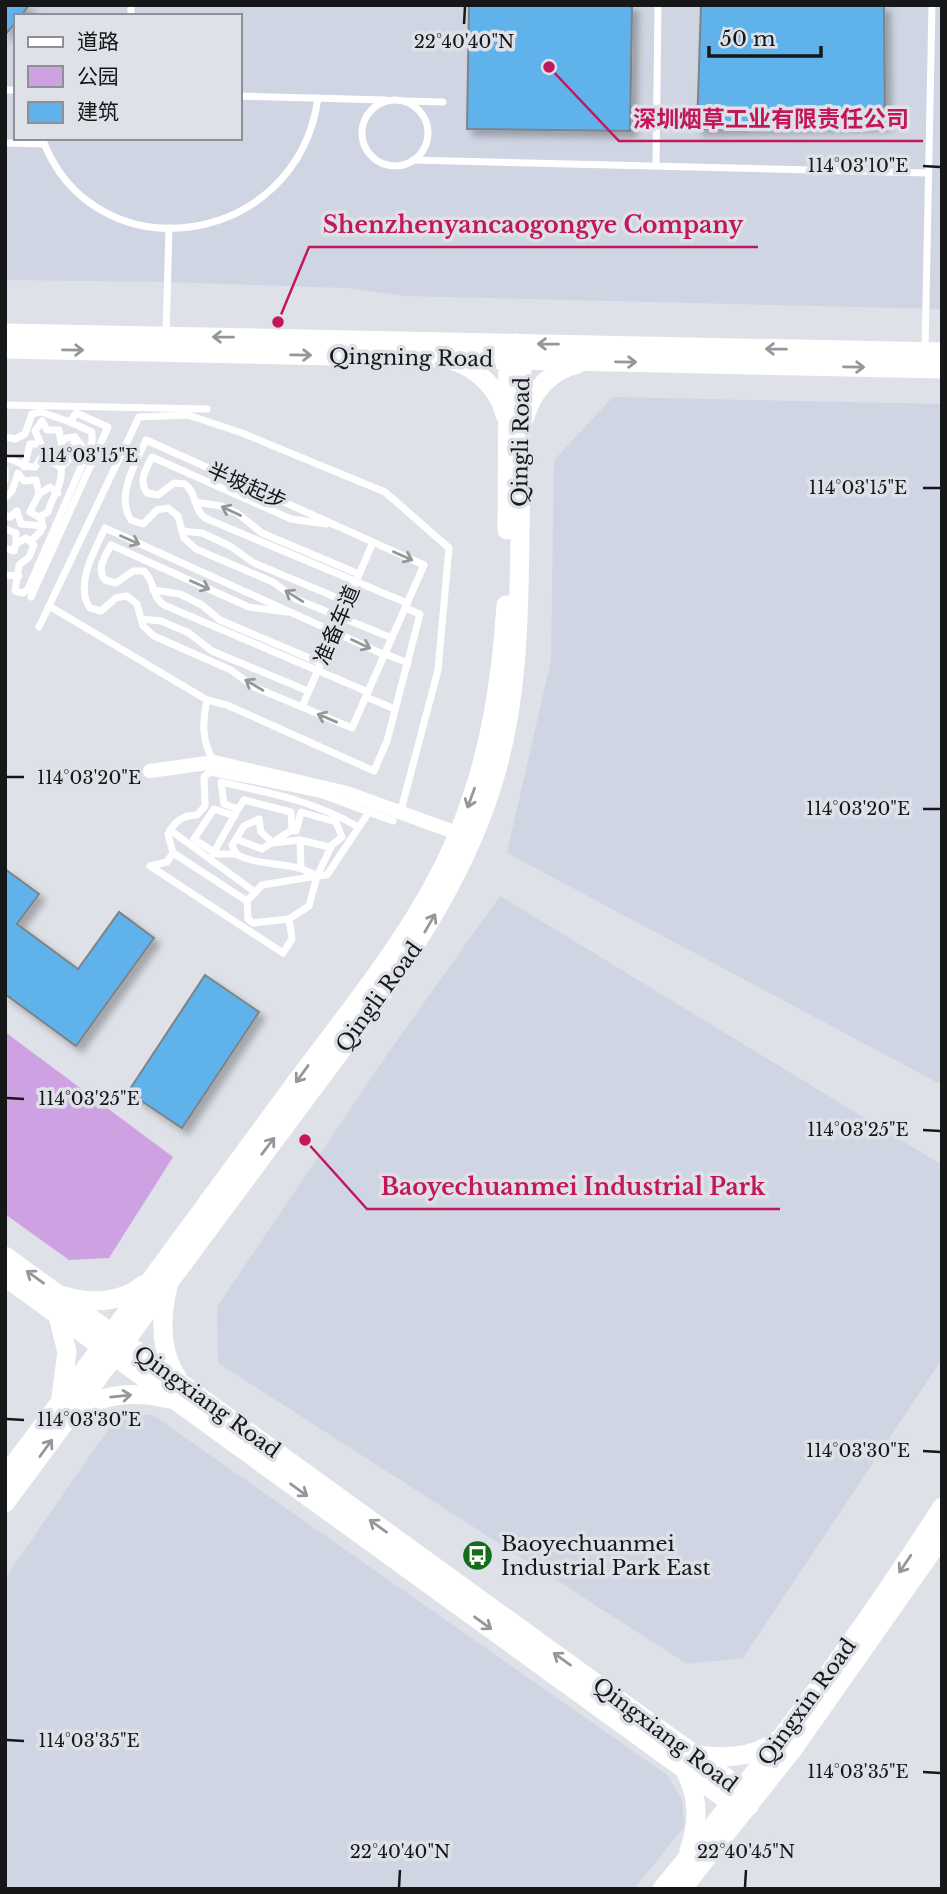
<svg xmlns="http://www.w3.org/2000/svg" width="947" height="1894" font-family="'Libre Baskerville','Noto Sans SC',serif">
	<defs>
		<filter id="shadow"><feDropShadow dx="6" dy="6" stdDeviation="3.5" flood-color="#0004"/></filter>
	</defs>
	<rect width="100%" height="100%" fill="#dee1e7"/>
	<g fill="#cfd5e2" fill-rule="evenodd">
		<path d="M5,5H942V309L404,296L347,288L168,282L5,280ZM16,16H240V138H16Z"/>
		<path d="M613,397L942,404V1085L507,853L551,660L554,460Z"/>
		<path d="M500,896L942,1165V1359L743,1658L687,1664L218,1363L217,1307L384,1059Z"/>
		<path d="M119,1414L153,1415L667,1775L682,1799L684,1827L634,1889H5V1578Z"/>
	</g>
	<path fill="#cea1e3" d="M5,1032L173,1157L109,1258L69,1260L5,1214Z"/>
	<g fill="#60b2eb" stroke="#7e8387" stroke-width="2" filter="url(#shadow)">
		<path d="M5,5H29L21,16H16V22L5,35Z"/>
		<path d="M469,5H632L630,131L467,129Z"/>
		<path d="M701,5H884L885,124L697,129Z"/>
		<path d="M5,869L39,894L17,924L78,969L119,912L154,938L76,1046L5,994Z"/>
		<path d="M205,975L259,1012L182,1128L128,1092Z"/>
	</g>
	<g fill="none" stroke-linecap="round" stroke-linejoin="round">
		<g stroke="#fff" stroke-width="7">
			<path d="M131,16V5"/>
			<path d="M5,90H16"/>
			<path d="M240,96L386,100"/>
			<circle cx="395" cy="133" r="33"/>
			<path d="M405,101L443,102"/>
			<path d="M42,138C93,277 297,249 318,98"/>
			<path d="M5,143L44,144"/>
			<path d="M413,160L928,173"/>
			<path d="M656,166L658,5"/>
			<path d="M166,336L169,228"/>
			<path d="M925,351L932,5"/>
			<path d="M5,405L207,409"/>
			<path d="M5,437L15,439L25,434L32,414L41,412L70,422"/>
			<path d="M5,458C17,459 22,468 35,467L43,455L61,468C63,486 52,496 48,512L39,517"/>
			<path d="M24,467L30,444H41L35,431L42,421L47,430H59L61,443L66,438L75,437L87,453"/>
			<path d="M61,468L71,457L75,437"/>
			<path d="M5,469V480"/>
			<path d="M5,498L12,491L18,473L24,481L36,480L39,494"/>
			<path d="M195,502L221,506L237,513L262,533L359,574"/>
			<path d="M5,516L10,517L17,511L21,524L43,526"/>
			<path d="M326,524L291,519L152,457C146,469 138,481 147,493L158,495L174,483L185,484C197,493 193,509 205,518L407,603"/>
			<path d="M5,529L16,533V544"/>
			<path d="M182,531L202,533L230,546L254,563L347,602"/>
			<path d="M32,540L41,531L42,519L30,512L39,494L50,487L58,493"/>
			<path d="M5,548L14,551L16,544L26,538L34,545L29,557L19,565L15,591L23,593L28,589L92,442V432L70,422L76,413L108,427L31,597"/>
			<path d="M5,575L19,576"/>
			<path d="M153,590L180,594L202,605L220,620L321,663"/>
			<path d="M49,606L207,700C202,724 202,740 213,761"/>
			<path d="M287,612L249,607L111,545C105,557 96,568 105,580L116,583L133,571H144C155,581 151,596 164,605L368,692"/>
			<path d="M141,619L161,621L189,633L212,651L308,691"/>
			<path d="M39,627L139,417L188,415L242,433L385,492L449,548L438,670L401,810"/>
			<path d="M385,654L408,663"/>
			<path d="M385,655L105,528C95,550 74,585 90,608L101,611L116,598L127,596L137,604L143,626L154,636L231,670L254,687L352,728C376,674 400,620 424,565L146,440C136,462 115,497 131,520L143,524L157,510L168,508L178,516L184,538L196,549L273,582L296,599L392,638"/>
			<path d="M366,697L395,709"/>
			<path d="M207,700L227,705L374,771L387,741L420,614L405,608"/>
			<path d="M302,707L373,542"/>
			<path d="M235,816L214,809L194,839L214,852L238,809"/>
			<path d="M358,827C315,801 270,793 221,782L224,804L238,809L244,800L291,812L292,830L296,831L301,812L336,822L342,837L329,847L300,840L273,843L261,832L259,819L244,826L232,845L236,854C261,868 292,860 317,876L262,885L247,901L248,919L253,923L289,919L292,939L283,953L150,866L167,862L173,853L168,834C175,821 183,815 197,815L205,806L204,777L210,772L320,794L393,821"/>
			<path d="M170,830L255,892"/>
			<path d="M236,839L262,849L292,830"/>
			<path d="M300,840L301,868"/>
			<path d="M173,853L247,901"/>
			<path d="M213,854H236"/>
			<path d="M317,876L327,875L369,812"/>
			<path d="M289,919L309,906L317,876L332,845"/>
		</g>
		<path stroke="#fff" stroke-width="14" d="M150,771L214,762L347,793L465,836"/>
		<g stroke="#fff" stroke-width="19">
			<path d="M5,333L942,352"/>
			<path d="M5,349L942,369"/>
			<path d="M453,361C477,368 500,390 505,415"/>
			<path d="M525,417C532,391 550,371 577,364"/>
			<path d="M507,530L508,360L515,343"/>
			<path d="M5,1256L742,1789L749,1806"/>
			<path d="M5,1277L731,1803L749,1806"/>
			<path d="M168,1287C160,1319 160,1352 178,1379"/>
			<path d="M65,1296C90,1304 122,1303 143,1285"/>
			<path d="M58,1316L67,1352L61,1397"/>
			<path d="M74,1412C103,1393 137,1391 170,1399"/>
			<path d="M5,1476C100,1350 192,1224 285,1097C347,1013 419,929 459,832C489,759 501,684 506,605"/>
			<path d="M5,1503L372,1009C421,939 466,869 492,786C518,704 519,620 520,535C521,477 521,418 522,360L515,343"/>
			<path d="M694,1754C722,1759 752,1759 776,1741"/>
			<path d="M684,1769C699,1795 699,1823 689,1851"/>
			<path d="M662,1889C762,1767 857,1640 942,1507"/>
			<path d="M682,1889L793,1749L942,1537"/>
		</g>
	</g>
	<defs><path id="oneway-shaft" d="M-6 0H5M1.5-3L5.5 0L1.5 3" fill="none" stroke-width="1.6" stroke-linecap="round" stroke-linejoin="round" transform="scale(1.75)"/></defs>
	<g stroke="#969798">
		<use href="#oneway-shaft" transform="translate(223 337) rotate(-179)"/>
		<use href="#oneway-shaft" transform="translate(548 344) rotate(-179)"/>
		<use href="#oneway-shaft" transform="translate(776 349) rotate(-179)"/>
		<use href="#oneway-shaft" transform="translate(73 350) rotate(1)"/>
		<use href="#oneway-shaft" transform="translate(301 355) rotate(1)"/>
		<use href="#oneway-shaft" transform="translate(626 362) rotate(1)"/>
		<use href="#oneway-shaft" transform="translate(854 367) rotate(1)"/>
		<use href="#oneway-shaft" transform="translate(231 511) rotate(-155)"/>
		<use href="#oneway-shaft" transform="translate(130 540) rotate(24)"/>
		<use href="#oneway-shaft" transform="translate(403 556) rotate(24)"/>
		<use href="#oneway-shaft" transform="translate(200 585) rotate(24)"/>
		<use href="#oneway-shaft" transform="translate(294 596) rotate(-148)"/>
		<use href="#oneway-shaft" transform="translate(361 644) rotate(25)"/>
		<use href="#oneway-shaft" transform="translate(254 685) rotate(-149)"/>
		<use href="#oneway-shaft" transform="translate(327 718) rotate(-157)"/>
		<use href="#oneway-shaft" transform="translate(471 798) rotate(110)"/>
		<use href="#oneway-shaft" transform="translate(430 923) rotate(-60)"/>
		<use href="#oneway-shaft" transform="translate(302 1074) rotate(126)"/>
		<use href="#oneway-shaft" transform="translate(268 1146) rotate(-53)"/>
		<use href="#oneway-shaft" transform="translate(35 1277) rotate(-144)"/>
		<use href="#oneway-shaft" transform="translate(121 1396) rotate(-6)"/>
		<use href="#oneway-shaft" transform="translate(46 1448) rotate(-54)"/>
		<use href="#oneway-shaft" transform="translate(299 1490) rotate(36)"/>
		<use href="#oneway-shaft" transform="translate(378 1526) rotate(-144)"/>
		<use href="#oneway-shaft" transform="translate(905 1564) rotate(124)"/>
		<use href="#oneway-shaft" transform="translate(483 1623) rotate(36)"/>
		<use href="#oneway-shaft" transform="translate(562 1659) rotate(-144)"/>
	</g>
	<path fill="none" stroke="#161719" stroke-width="2.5" d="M464,24L465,7M923,166L940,167M7,456H24M923,488H940M7,777H24M923,809H940M7,1098L24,1099M923,1130L940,1131M7,1419L24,1420M923,1451L940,1452M7,1740L24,1741M923,1772L940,1773M399,1887L400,1870M745,1887L746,1870"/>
	<defs>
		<symbol id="bus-disc" viewBox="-11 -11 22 22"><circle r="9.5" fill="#146e19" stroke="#dee1e7"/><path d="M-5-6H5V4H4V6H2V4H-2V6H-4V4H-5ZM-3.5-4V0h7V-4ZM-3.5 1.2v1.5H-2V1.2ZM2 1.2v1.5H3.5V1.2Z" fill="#fff"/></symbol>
	</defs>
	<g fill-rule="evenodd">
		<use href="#bus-disc" x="460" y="1538" width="35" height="35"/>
	</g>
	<g text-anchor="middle" stroke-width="7" stroke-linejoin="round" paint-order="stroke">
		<g font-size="21" fill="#161719" stroke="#dee1e7">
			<text transform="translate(411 358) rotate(1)" y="7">Qingning Road</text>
			<text transform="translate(521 442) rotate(-89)" y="7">Qingli Road</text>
			<text transform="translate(247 486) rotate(24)" y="7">半坡起步</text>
			<text transform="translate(337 625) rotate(-67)" y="7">准备车道</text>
			<text transform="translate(379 997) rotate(-54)" y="7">Qingli Road</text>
			<text transform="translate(207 1402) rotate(36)" y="7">Qingxiang Road</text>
			<text transform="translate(807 1702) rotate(-54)" y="7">Qingxin Road</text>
			<text transform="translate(665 1735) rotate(37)" y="7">Qingxiang Road</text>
		</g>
		<g font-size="21" fill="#161719" stroke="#dee1e7" text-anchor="start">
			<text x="501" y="1551">Baoyechuanmei<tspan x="501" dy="24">Industrial Park East</tspan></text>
		</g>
	</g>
	<g font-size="18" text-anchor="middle" fill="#161719" stroke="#dee1e7" stroke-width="7" stroke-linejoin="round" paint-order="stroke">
		<text x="464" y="48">22°40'40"N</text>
		<text x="858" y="172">114°03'10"E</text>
		<text x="89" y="462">114°03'15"E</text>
		<text x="858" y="494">114°03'15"E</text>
		<text x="89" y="784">114°03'20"E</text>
		<text x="858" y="815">114°03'20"E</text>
		<text x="89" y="1105">114°03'25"E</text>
		<text x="858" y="1136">114°03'25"E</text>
		<text x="89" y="1426">114°03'30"E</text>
		<text x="858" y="1457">114°03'30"E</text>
		<text x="89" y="1747">114°03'35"E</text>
		<text x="858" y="1778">114°03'35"E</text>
		<text x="400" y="1858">22°40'40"N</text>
		<text x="746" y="1858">22°40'45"N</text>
	</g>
	<path fill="none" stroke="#c2185b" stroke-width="2.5" d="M549 67L619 141H923M278 322L309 247H758M305 1140L367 1209H780"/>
	<g fill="#c2185b" stroke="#dee1e7" stroke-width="2.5">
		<circle cx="549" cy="67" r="7"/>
		<circle cx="278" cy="322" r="7"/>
		<circle cx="305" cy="1140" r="7"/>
	</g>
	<g font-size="23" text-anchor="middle" font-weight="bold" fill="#c2185b" stroke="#dee1e7" stroke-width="7" stroke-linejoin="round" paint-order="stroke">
		<text x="771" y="127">深圳烟草工业有限责任公司</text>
		<text x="533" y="233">Shenzhenyancaogongye Company</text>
		<text x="573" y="1195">Baoyechuanmei Industrial Park</text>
	</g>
	<rect width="947" height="1894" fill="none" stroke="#161719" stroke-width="14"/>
	<rect x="14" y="14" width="228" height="126" fill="#dee1e7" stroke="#8e9095" stroke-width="2"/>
	<rect x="28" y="37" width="35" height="10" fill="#ffffff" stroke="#8e9095" stroke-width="2"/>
	<text x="77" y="49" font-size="21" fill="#161719">道路</text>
	<rect x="28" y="66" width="35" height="21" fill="#cea1e3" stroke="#8e9095" stroke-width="2"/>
	<text x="77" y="84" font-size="21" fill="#161719">公园</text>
	<rect x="28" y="102" width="35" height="21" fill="#60b2eb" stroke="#8e9095" stroke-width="2"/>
	<text x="77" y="119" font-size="21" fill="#161719">建筑</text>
	<path d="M709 46v10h112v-10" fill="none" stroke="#161719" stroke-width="3.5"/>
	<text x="720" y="46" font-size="21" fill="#161719" stroke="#dee1e7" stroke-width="5" paint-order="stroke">50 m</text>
</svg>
